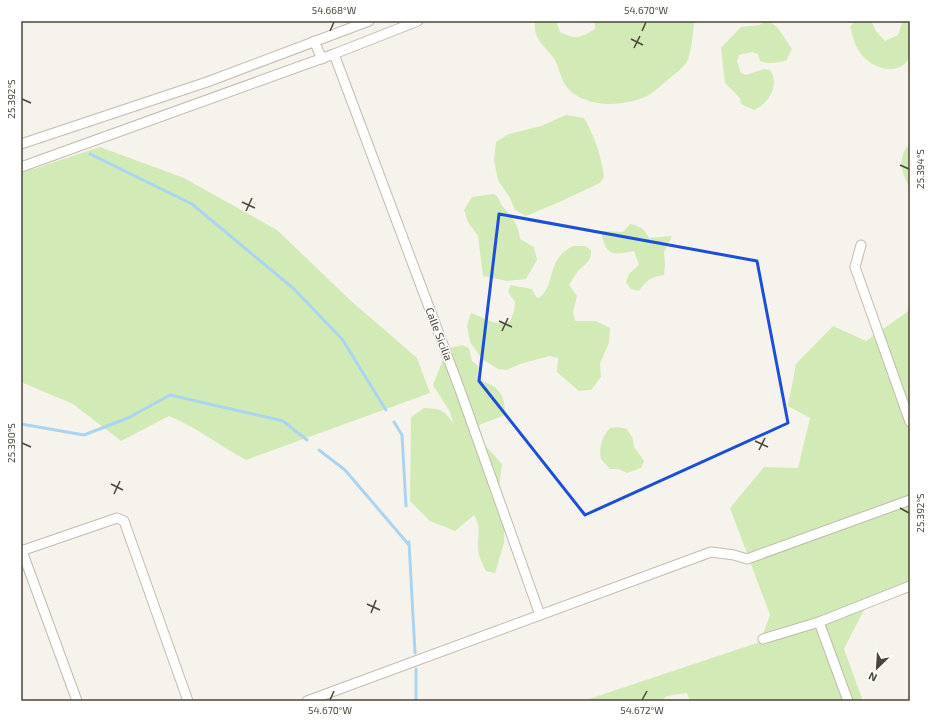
<svg xmlns="http://www.w3.org/2000/svg" width="931" height="722" font-family="'Exo 2',sans-serif">
	<rect width="100%" height="100%" fill="#f6f3ec"/>
	<g fill="#d2eab5">
		<path d="M535,21H556L560,32C575,40 580,38 595,29V21H693L694,24C692,36 692,53 686,63C682,69 675,74 670,78C661,86 651,95 640,99C617,107 582,107 566,86C561,79 559,68 555,60C545,45 533,41 535,21Z"/>
		<path d="M765,21C779,23 784,39 792,49L786,61C776,62 770,65 760,61L758,54L752,52L739,55L737,61L741,73L746,75L764,69L770,70C780,85 769,104 754,110L741,104L740,98L725,83L721,48L741,27L760,25Z"/>
		<path d="M855,21H871L876,31L885,41L898,35L902,23L900,21H910C910,29 912,49 910,56C900,79 869,68 859,51C854,44 853,35 850,27Z"/>
		<path d="M566,115L584,118C595,137 601,155 604,177L600,183L557,203L526,216L515,210L510,198L498,180L494,160L496,142L509,134L541,126Z"/>
		<path d="M910,145V187C901,176 897,153 910,145Z"/>
		<path d="M100,147L184,178L277,230L350,300L417,358L430,393L246,460C220,446 196,427 169,416L121,441L73,404L21,382V173Z"/>
		<path d="M494,194C500,198 499,202 503,207C512,217 519,225 520,239L534,247L537,260L526,279L507,281L483,276L478,236L468,222L464,210L472,197Z"/>
		<path d="M630,224C640,226 645,229 649,238L672,236L664,252L665,264L664,275C651,277 646,280 639,291L631,289L626,282L629,274L639,265L634,251C610,256 606,255 601,231L623,232Z"/>
		<path d="M573,246H585L591,250C592,261 585,264 578,271C575,275 572,280 569,285L577,296L573,312L575,321H596L610,328L609,343L600,363L601,377L591,390L579,391L557,372L558,358L550,356L520,364L507,370L498,369L482,359L470,342L467,325L471,313C484,317 496,328 510,321L514,312L515,302L508,292L510,285L532,289L536,297L539,298C557,284 545,260 573,246Z"/>
		<path d="M910,310V592L865,608L844,649L863,701H690L687,693L667,696L661,701H583L760,642L770,615L730,508L764,467L798,468L810,418L788,406L796,364L833,326L866,341Z"/>
		<path d="M462,345L469,348L472,361L478,366V379C498,387 505,392 505,415L479,425L485,445L502,464L499,489L505,506L504,543L495,573L486,571C483,565 479,557 478,550C477,535 482,529 474,515L455,531L430,521L410,501L411,417L424,408C441,409 443,409 453,423L450,412L433,385L445,355L450,348Z"/>
		<path d="M618,427L627,429L633,439L634,447L644,461L641,468L627,473L619,469H610L601,459C599,447 601,438 610,428Z"/>
	</g>
	<g fill="none" stroke-linecap="round" stroke-linejoin="round">
		<g stroke="#a9d4f2" stroke-width="3">
			<path d="M90,154L192,204L294,289L342,339L386,410"/>
			<path d="M394,422L402,435L406,506"/>
			<path d="M21,424L84,435L128,418L170,395L283,421L307,440"/>
			<path d="M319,450L345,470L409,545"/>
			<path d="M409,542L415,653"/>
			<path d="M416,669V701"/>
		</g>
		<defs>
			<g id="minor">
				<path d="M314,41L322,59"/>
				<path d="M334,54L460,390L540,615"/>
				<path d="M21,144L207,82L369,21"/>
				<path d="M21,167L334,54L418,21"/>
				<path d="M861,245L855,267L910,422"/>
				<path d="M21,551L117,518L124,521L188,701"/>
				<path d="M22,551L77,701"/>
				<path d="M819,622L848,701"/>
				<path d="M763,639L819,622L910,586"/>
				<path d="M307,701L711,552L734,555L747,559L910,500"/>
			</g>
		</defs>
		<use href="#minor" stroke="#c2bbae" stroke-width="11"/>
		<use href="#minor" stroke="#fff" stroke-width="9"/>
	</g>
	<path fill="none" stroke="#1d4ed8" stroke-width="3" stroke-linejoin="round" d="M499,214L757,261L788,423L585,515L479,381Z"/>
	<path fill="none" stroke="#4b4439" stroke-width="1.5" d="M330,31L334,22M642,31L646,22M631,39L643,45M634,48L640,36M22,99L31,103M900,165L909,169M242,202L255,208M246,211L252,198M499,321L512,327M502,331L508,318M755,441L768,447M22,443L31,447M759,450L765,438M111,484L123,490M114,494L120,481M900,508L909,513M367,604L380,610M371,613L376,600M330,700L334,691M642,700L647,691"/>
	<g text-anchor="middle" stroke-width="3" stroke-linejoin="round" paint-order="stroke">
		<g font-size="11" fill="#4b4439" stroke="#fff">
			<text transform="translate(439 334) rotate(69)" y="4">Calle Sicilia</text>
		</g>
	</g>
	<rect width="931" height="722" fill="none" stroke="#ffffff" stroke-width="44"/>
	<g transform="translate(877 668) rotate(205)" stroke="#ffffff" stroke-width="3" paint-order="stroke">
	<path d="M0-3L7 15L0 10L-7 15Z" fill="#4b4439"/>
	<text y="-6" font-size="11" font-weight="bold" text-anchor="middle" fill="#4b4439">N</text>
	</g>
	<rect x="22" y="22" width="887" height="678" fill="none" stroke="#4b4439" stroke-width="1.5"/>
	<g font-size="10" text-anchor="middle" fill="#4b4439">
		<text x="334" y="14">54.668°W</text>
		<text x="646" y="14">54.670°W</text>
		<text transform="translate(11 99) rotate(-90)" y="4">25.392°S</text>
		<text transform="translate(920 169) rotate(-90)" y="4">25.394°S</text>
		<text transform="translate(11 443) rotate(-90)" y="4">25.390°S</text>
		<text transform="translate(920 513) rotate(-90)" y="4">25.392°S</text>
		<text x="330" y="714">54.670°W</text>
		<text x="642" y="714">54.672°W</text>
	</g>
</svg>
